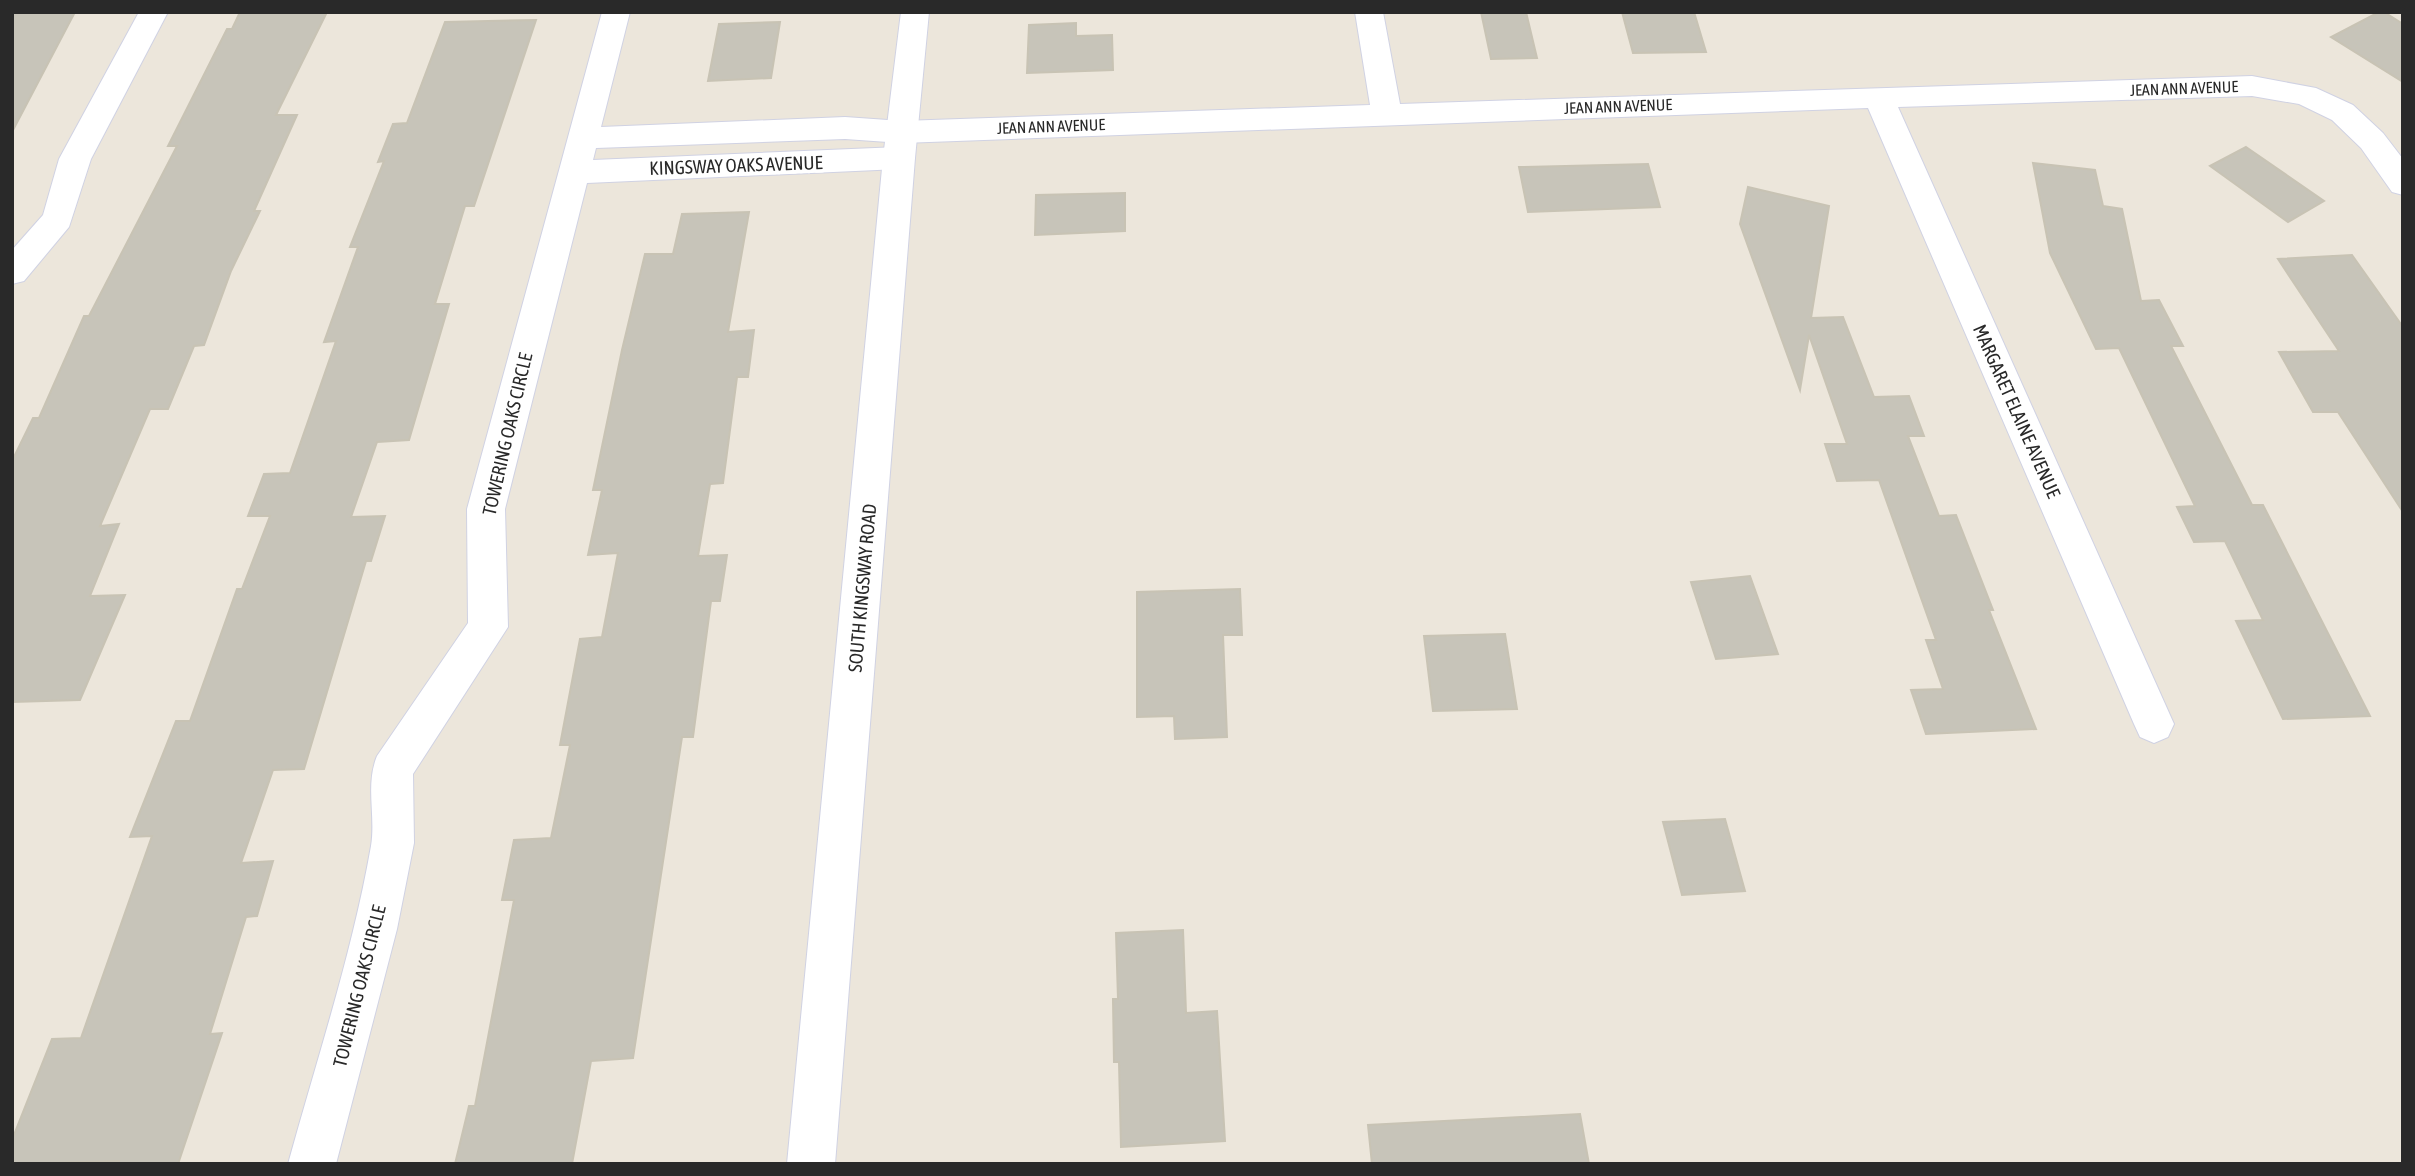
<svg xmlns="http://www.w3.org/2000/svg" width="2415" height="1176" font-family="'Asap Condensed',sans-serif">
	<rect width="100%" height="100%" fill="#ece6db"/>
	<g fill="#c7c4b9" stroke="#c8c3b4" stroke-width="2">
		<path d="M12,12H75L12,132Z"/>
		<path d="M240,12H327L276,115H297L254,211H260L231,271L204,345L194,346L168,409H150L100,526L119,524L90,596L125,595L80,700L12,702V461L33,418H39L84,316H89L177,146H168L227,29H232Z"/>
		<path d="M1481,12H1526L1537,58L1491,59Z"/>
		<path d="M1622,12H1694L1706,52L1633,53Z"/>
		<path d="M2379,12H2384L2403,24V82L2331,37Z"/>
		<path d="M536,20L474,206H465L435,304H449L409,440L377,442L351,517L385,516L371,561H366L304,769L273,770L241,863L273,861L257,916L246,917L210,1034L222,1033L178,1164H118L119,1161L12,1164V1140L52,1039L81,1038L152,836L130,837L176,721H190L237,589H242L270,516H248L264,474L290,473L336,341L324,342L358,247H350L384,161L378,162L393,124L407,123L445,22Z"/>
		<path d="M780,22L771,78L708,81L719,24Z"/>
		<path d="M1076,23V36L1112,35L1113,70L1027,73L1029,25Z"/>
		<path d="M2246,147L2324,201L2288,222L2210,166Z"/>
		<path d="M2033,163L2095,170L2103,206L2122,209L2141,301L2159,300L2183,346H2171L2252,505H2263L2370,716L2283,719L2236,621L2263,620L2225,541L2194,542L2177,507L2195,506L2119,348L2096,349L2050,253Z"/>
		<path d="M1648,164L1660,207L1528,212L1519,167Z"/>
		<path d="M1748,187L1829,206L1811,318L1843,317L1874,397L1909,396L1924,436H1908L1939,516L1956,515L1993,610H1989L2036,729L1926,734L1911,690L1943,689L1926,640H1936L1879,480L1837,481L1825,444H1847L1809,335L1800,390L1740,224Z"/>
		<path d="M1125,193V231L1035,235L1036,195Z"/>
		<path d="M749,212L728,332L754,330L748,377H737L723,483L710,484L698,556L727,555L720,601H711L693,737H682L633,1058L591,1061L572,1164H455L469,1106H475L514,900H502L514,840L551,838L570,745H560L580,639L602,637L618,553L588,555L602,490H593L622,350L645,254H673L682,214Z"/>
		<path d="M2352,255L2403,327V512L2338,412H2313L2279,352L2339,351L2278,259Z"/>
		<path d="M1750,576L1778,654L1716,659L1691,582Z"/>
		<path d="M1240,589L1242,635H1223L1227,737L1175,739L1174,716L1137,717V592Z"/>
		<path d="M1505,634L1517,709L1433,711L1424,636Z"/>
		<path d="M1725,819L1745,891L1682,895L1663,822Z"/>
		<path d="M1183,930L1186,1013L1217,1011L1225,1141L1121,1147L1119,1062H1114L1113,999H1118L1116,933Z"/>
		<path d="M1580,1114L1589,1164H1372L1368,1125Z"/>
	</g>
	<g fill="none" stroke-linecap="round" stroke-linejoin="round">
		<defs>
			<g id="street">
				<path d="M139,12H168L91,159L69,227L24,281L12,284V250L43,215L59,159Z"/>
				<path d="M602,12H630L601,127L845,117L902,121L1370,105L1355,12H1383L1400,104L2252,76L2316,88L2353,105L2383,133L2403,159V195L2392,192L2361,148L2332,120L2299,104L2252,96L1898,107L2174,724L2168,737L2154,743L2140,737L2134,724L1868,108L902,143L845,139L596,148L593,160L899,147L910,150L915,158L910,166L899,169L587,183L505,509L508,627L413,774L414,843L397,929L336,1164H288C317,1059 352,954 371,846C376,816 365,785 377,756L468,623L467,509Z"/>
			</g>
			<path id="secondary" d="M901,12H929L915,158L835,1164H787L883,158Z"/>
		</defs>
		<use href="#street" stroke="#d0d2e3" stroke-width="2"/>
		<use href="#secondary" stroke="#d0d2e3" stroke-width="2"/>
		<use href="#street" fill="#fff" fill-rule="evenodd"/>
		<use href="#secondary" fill="#fff" fill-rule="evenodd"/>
	</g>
	<g text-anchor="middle" stroke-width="7" stroke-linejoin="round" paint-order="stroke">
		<g font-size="16" fill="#292929" stroke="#fff">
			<text transform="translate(2184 88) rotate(-2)" y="6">JEAN ANN AVENUE</text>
			<text transform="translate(1618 106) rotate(-2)" y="6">JEAN ANN AVENUE</text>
			<text transform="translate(1051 126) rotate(-2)" y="6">JEAN ANN AVENUE</text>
		</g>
		<g font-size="19" fill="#292929" stroke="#fff">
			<text transform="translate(736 165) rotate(-2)" y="7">KINGSWAY OAKS AVENUE</text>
			<text transform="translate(2017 411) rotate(66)" y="7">MARGARET ELAINE AVENUE</text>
			<text transform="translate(507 434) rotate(-77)" y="7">TOWERING OAKS CIRCLE</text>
			<text transform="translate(862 588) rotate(-85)" y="7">SOUTH KINGSWAY ROAD</text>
			<text transform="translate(359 986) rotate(-76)" y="7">TOWERING OAKS CIRCLE</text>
		</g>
	</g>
	<rect width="2415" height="1176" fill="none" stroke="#292929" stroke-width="28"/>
</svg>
